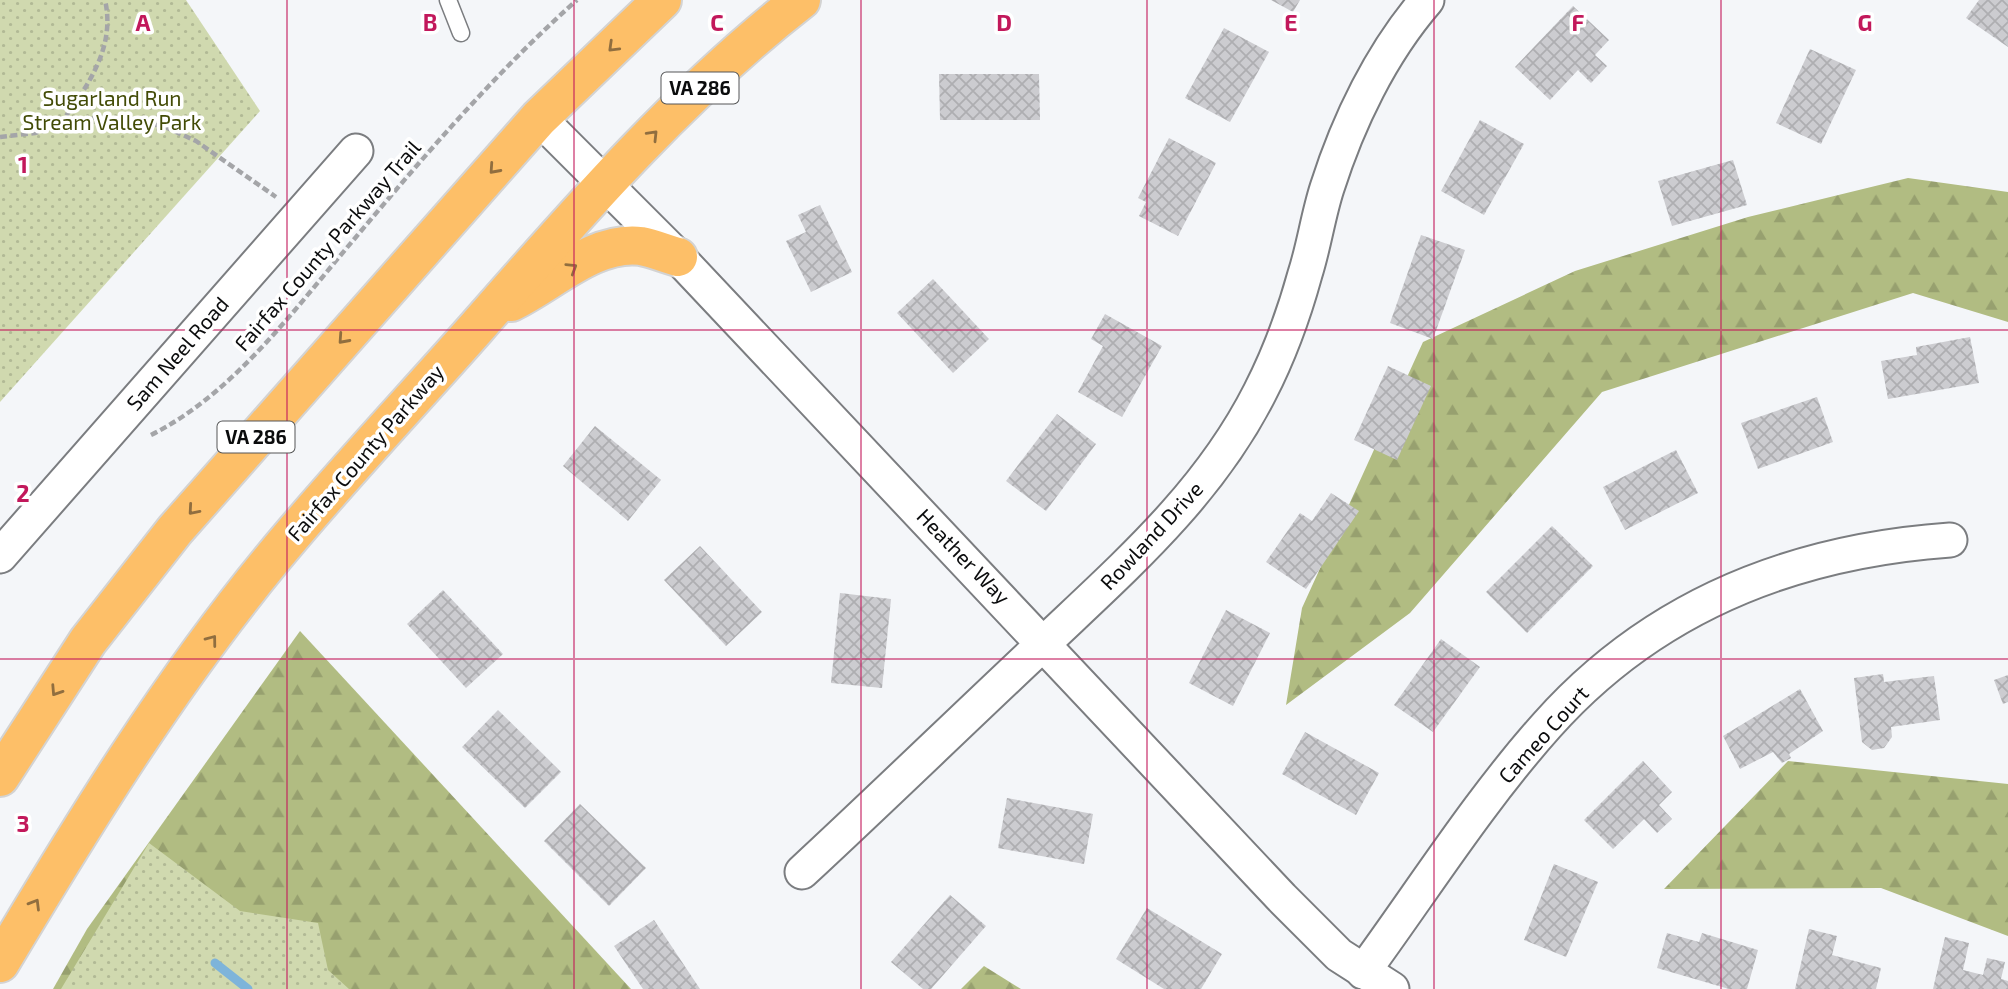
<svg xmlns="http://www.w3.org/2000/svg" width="2008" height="989" font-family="'Exo 2',sans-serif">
	<defs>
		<pattern id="forest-firs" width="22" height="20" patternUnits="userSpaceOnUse" patternTransform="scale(1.75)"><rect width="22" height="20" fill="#b1bc82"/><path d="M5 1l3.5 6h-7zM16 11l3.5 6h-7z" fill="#97a06f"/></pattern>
		<pattern id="park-dots" width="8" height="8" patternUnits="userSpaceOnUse" patternTransform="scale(1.75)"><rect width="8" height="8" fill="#d0d9af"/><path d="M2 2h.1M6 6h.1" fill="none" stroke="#b1b995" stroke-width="1.8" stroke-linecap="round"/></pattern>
		<pattern id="building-cross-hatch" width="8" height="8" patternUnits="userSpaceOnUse" patternTransform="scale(1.75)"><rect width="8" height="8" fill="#ccccd0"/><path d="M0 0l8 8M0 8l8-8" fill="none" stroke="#aeaeb1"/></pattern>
	</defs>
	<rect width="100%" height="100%" fill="#f4f6f9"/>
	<g fill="url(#forest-firs)">
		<path d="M1908,178L2008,192V322L1913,293L1602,392L1410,613L1286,705L1302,608L1423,342L1575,271L1748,217Z"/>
		<path d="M300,631L631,989H53L87,929Z"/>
		<path d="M1788,761L2008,784V936L1881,888L1664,889Z"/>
		<path d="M984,966L1021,989H961Z"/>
	</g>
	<g fill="url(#park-dots)">
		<path d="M0,0H186L260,111L0,402Z"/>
		<path d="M149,843L240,911L318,923L328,970L349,989H61Z"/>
	</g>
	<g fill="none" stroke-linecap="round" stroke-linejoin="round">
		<path stroke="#7eb4da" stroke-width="9" d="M215,963L248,989"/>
	</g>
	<g fill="url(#building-cross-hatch)">
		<path d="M1271,0H1300L1293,12Z"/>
		<path d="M1979,0H2008V47L1966,18Z"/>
		<path d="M1573,6L1609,40L1595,55L1607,66L1591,83L1578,70L1550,100L1515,67Z"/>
		<path d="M1224,28L1269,52L1230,122L1185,98Z"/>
		<path d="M1810,49L1856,70L1821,144L1776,123Z"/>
		<path d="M939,74H1039L1040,120H940Z"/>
		<path d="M1480,120L1524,144L1484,215L1441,191Z"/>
		<path d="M1169,138L1216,163L1178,236L1139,216L1146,202L1138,198Z"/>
		<path d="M1733,160L1747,205L1672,226L1658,181Z"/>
		<path d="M820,205L852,272L811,292L786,241L806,232L798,215Z"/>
		<path d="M1421,235L1465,250L1433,339L1390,323Z"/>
		<path d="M933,279L989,339L953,373L897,313Z"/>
		<path d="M1105,314L1162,346L1122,417L1078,392L1103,346L1091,339Z"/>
		<path d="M1970,337L1979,383L1888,399L1881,361L1917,355L1916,347Z"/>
		<path d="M1388,366L1431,386L1397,460L1354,440Z"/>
		<path d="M1817,397L1833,442L1758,469L1741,423Z"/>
		<path d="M1057,414L1096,444L1046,511L1006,481Z"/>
		<path d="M595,426L661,480L628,521L563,466Z"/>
		<path d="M1676,450L1698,493L1625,530L1603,487Z"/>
		<path d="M1331,493L1359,511L1306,589L1266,562L1300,513L1312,521Z"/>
		<path d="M1552,526L1593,566L1527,633L1486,592Z"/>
		<path d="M700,546L762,612L726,646L664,580Z"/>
		<path d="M443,590L503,654L466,688L407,624Z"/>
		<path d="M840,593L891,599L882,688L831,683Z"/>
		<path d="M1226,610L1270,633L1233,706L1189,683Z"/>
		<path d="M1441,639L1480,667L1433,732L1394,705Z"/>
		<path d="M1883,674L1884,682L1934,676L1940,720L1891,727L1892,737L1884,748L1872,750L1862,742L1854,678Z"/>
		<path d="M2008,675V702L2003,704L1994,680Z"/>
		<path d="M1800,689L1823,731L1789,754L1791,758L1782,763L1773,752L1740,769L1723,736Z"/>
		<path d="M498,710L561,772L525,808L462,747Z"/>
		<path d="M1305,732L1379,773L1356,815L1282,774Z"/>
		<path d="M1643,761L1672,792L1659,805L1672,819L1657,833L1644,819L1613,849L1584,820Z"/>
		<path d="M1007,798L1093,814L1084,864L998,848Z"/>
		<path d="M580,804L646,868L609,906L544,841Z"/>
		<path d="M1554,864L1598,882L1566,957L1524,940Z"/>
		<path d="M950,895L986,926L931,989H923L891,962Z"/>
		<path d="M1147,908L1222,954L1201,989H1164L1116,959Z"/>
		<path d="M654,920L700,989H643L614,946Z"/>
		<path d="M1809,929L1837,936L1832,955L1881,968L1876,989H1795Z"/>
		<path d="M1667,933L1699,942L1702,933L1758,950L1747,989H1729L1657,968Z"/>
		<path d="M1945,937L1969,943L1963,970L1983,975L1987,958L2005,962L2001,979L2008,981V989H1933Z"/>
	</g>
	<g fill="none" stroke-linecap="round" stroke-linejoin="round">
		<defs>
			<path id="lane" d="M448,0L461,33"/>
			<g id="street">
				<path d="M539,118L678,257L1282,898L1339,955L1392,989"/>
				<path d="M0,556L356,151"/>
				<path d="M802,872C883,797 962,720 1042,645C1124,567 1208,495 1260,392C1279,355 1294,314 1305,274C1314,246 1318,216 1327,188C1348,122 1381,53 1427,0"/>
				<path d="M1363,972C1423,890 1479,801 1547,725C1654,605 1794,551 1950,540"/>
			</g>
			<g id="highway">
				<path d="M511,302C551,283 594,240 641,246C653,248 666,254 678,257"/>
				<path d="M0,777L88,641L175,530L539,118L662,0"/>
				<path d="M0,963C83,824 169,684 272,559C337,480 409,404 477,327C578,212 680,94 801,0"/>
			</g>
		</defs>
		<use href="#lane" stroke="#7b7d80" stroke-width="19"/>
		<use href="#street" stroke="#7b7d80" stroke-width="37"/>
		<use href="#highway" stroke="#d3d3d3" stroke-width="42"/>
		<g stroke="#a4a5a8" stroke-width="4.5" stroke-dasharray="7 3.5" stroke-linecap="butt">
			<path d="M60,124C87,87 116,48 105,0"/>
			<path d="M0,137L35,133L97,117L163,126L196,141L276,197"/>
			<path d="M151,435C235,393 296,307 356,237C425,155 497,71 577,0"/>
		</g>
		<use href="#lane" stroke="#fff" stroke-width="16"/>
		<use href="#street" stroke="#fff" stroke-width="33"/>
		<use href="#highway" stroke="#fdbf68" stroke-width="38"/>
	</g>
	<defs><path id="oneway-chevron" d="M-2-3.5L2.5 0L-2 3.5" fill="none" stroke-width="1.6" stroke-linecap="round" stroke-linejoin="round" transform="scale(1.75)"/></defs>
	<g stroke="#906e3f">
		<use href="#oneway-chevron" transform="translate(613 47) rotate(136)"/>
		<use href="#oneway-chevron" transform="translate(653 135) rotate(-46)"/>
		<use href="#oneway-chevron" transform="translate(494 169) rotate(132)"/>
		<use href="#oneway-chevron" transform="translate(572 268) rotate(-32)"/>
		<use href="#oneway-chevron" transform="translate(343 339) rotate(132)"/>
		<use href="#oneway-chevron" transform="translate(193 510) rotate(131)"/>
		<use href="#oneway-chevron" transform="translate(212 640) rotate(-53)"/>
		<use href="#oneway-chevron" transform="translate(56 691) rotate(123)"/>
		<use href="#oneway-chevron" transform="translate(35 904) rotate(-59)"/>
	</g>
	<path fill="none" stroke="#c2185b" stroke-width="2" stroke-opacity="0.55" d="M287,0V989M574,0V989M861,0V989M1147,0V989M1434,0V989M1721,0V989M0,330H2008M0,659H2008"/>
	<g text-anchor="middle" stroke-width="7" stroke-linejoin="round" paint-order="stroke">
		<g fill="#fff" stroke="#545556" stroke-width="2">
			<rect x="661.5" y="72.5" width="77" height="31" rx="5"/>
			<rect x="217.5" y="421.5" width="77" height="31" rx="5"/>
		</g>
		<g font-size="19" font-weight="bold" fill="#0b0c0d">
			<text x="700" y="95">VA 286</text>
			<text x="256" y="444">VA 286</text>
		</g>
		<g font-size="21" fill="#424b06" stroke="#fff">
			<text x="112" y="106">Sugarland Run<tspan x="112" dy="24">Stream Valley Park</tspan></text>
		</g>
		<g font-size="21" fill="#0b0c0d" stroke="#fff">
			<text transform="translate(328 246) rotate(-49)" y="7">Fairfax County Parkway Trail</text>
			<text transform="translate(178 354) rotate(-49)" y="7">Sam Neel Road</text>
			<text transform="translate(366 453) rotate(-49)" y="7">Fairfax County Parkway</text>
			<text transform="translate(1152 536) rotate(-47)" y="7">Rowland Drive</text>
			<text transform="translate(963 557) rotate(46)" y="7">Heather Way</text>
			<text transform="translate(1544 735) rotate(-48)" y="7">Cameo Court</text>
		</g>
	</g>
	<g font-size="23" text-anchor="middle" font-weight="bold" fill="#c2185b" stroke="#fff" stroke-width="7" stroke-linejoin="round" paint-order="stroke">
		<text x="143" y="31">A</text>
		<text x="430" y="31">B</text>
		<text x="717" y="31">C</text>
		<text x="1004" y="31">D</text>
		<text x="1291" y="31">E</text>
		<text x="1578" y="31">F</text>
		<text x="1865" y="31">G</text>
		<text x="23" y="173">1</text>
		<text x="23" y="502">2</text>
		<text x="23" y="832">3</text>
	</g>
</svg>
